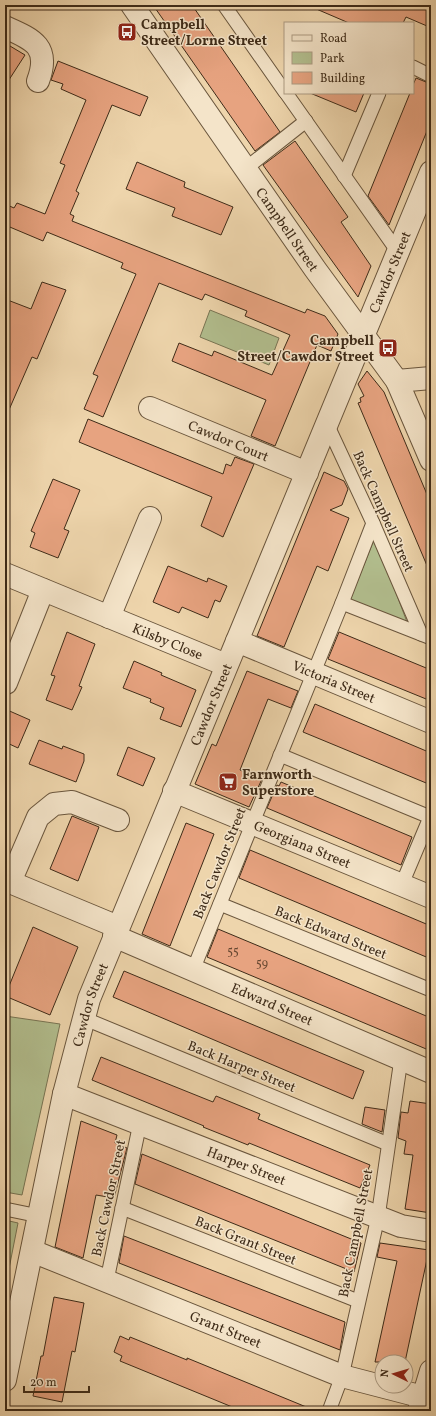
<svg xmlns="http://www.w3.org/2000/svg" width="436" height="1416" font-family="Vollkorn,serif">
	<rect width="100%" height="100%" fill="#eed5ac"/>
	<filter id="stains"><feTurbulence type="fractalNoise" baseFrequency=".005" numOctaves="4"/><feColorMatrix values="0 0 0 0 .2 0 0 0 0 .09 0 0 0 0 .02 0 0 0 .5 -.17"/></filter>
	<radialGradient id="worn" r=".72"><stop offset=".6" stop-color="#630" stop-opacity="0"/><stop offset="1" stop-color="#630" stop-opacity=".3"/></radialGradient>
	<g fill="#b2be8e" stroke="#787453">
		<path d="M210,310L279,338L269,365L200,337Z"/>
		<path d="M375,537L407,622L350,600Z"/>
		<path d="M5,1016L60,1024L22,1195L5,1192Z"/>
		<path d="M5,1220L18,1223L5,1289Z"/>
	</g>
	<g fill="#e7a380" stroke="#3e2b18">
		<path d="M153,5H192L280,132L255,151Z"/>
		<path d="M307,5H431V17L427,26L406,17L403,23H349Z"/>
		<path d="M5,43L25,55L5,86Z"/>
		<path d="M58,61L148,97L140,116L112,105L76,191L79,193L70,214L74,216L72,221L305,313L307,309L325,316L338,334L331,351L317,345L275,446L251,436L266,400L172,361L179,343L212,356L214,351L272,375L290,335L245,316L247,311L205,294L202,300L159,283L103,417L84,409L98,376L93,374L136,274L121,268L123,263L47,232L43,241L5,225V204L14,208L17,203L45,214L65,165L60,163L86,100L61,89L63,84L51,80Z"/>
		<path d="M416,78L431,84V121L389,225L368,196L410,93H413V85Z"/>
		<path d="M310,93H364L356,112Z"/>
		<path d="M295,141L348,217L341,222L371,266L358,297L263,165Z"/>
		<path d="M137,162L185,182L184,187L233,207L221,235L172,216L175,208L126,189Z"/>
		<path d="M42,282L66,290L37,359L32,357L5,419V299L31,309Z"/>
		<path d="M367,371L384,392L431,504V575L358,403L361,402L360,398L364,396L358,384Z"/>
		<path d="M88,419L223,474L226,464L231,466L235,457L254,464L223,537L201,526L212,497L79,442Z"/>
		<path d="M324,472L344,481L348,489L342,505L330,510L349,518L328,571L317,566L284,647L257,636Z"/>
		<path d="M53,479L80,490L64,529L69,531L58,558L30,547L35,533L31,531Z"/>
		<path d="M168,566L207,582L208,578L227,586L220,602L215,600L208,618L182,607L179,613L153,602Z"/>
		<path d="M67,632L95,644L79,686L82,687L72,710L46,700L55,676L51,675Z"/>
		<path d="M339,632L431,670V701L328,659Z"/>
		<path d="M134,661L162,673L161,675L196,690L181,727L160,719L164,708L150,702L151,699L123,688Z"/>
		<path d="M247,671L298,691L291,708L268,699L240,770L262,779L249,807L195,784L212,744L216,746Z"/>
		<path d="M315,704L431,753V785L303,732Z"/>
		<path d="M5,709L30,720L18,748L5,742Z"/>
		<path d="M39,740L62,749L63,746L84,754V761L76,782L29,764Z"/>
		<path d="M128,747L155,758L143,786L117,775Z"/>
		<path d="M281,782L412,837L401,865L267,808L277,785L279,786Z"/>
		<path d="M72,816L99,827L78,881L50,869Z"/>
		<path d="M186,823L214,834L170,946L142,934Z"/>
		<path d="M250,850L431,926V959L239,878Z"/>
		<path d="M33,927L78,947L50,1015L5,996Z"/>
		<path d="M218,929L431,1018V1051L207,957Z"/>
		<path d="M124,971L364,1071L353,1099L113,997Z"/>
		<path d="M101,1057L213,1102L216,1096L260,1114L258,1119L370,1165L360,1188L249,1143L248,1145L203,1127L204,1126L92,1080Z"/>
		<path d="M410,1101L431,1104V1213L405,1209L413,1155L404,1154L406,1141L398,1138L401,1112L408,1113Z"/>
		<path d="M365,1107L385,1110L382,1132L362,1124Z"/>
		<path d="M81,1121L117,1135L115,1143L127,1148L114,1198L96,1195L83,1258L55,1247Z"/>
		<path d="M142,1154L361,1243L354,1272L135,1184Z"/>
		<path d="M124,1236L345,1322L340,1350L119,1263Z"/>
		<path d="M380,1243L429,1250L405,1362H375L397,1261L377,1257Z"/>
		<path d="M54,1297L84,1303L75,1352L72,1351L62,1402L33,1396L41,1356H43Z"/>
		<path d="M120,1336L129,1340L130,1337L187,1360V1358L316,1411H242L120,1361L122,1356L114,1352Z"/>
	</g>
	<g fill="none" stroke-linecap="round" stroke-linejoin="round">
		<defs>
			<g id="service">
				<path d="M224,5L285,92"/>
				<path d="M413,67L431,76"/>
				<path d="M286,93L398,252"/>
				<path d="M245,169L306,121"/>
				<path d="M344,176L379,93"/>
				<path d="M327,424L373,523L421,634"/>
				<path d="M342,603L431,638"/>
				<path d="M280,755L430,817"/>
				<path d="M402,884L431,815"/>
				<path d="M220,904L431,990"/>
				<path d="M193,970L342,603L373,523"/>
				<path d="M83,1018L388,1144"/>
				<path d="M122,1208L358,1301"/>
				<path d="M5,1209L39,1216"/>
				<path d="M107,1280L140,1123"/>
				<path d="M329,1411L342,1376L378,1217L401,1059"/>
			</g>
			<g id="minor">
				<path d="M5,27C32,39 51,46 38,81"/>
				<path d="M397,381L431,378"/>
				<path id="s1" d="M150,408L307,473"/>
				<path id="s2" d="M5,574L226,665"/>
				<path d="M109,617L150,518"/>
				<path id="s3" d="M237,641L431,722"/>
				<path d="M6,683L43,590"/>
				<path id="s4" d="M174,791L431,897"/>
				<path d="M5,880L118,927"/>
				<path d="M10,882L38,817L54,804L72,802L118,820"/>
				<path id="s5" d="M114,936L431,1072"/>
				<path id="s6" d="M64,1094L401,1226L431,1231"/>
				<path id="s7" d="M32,1251L342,1376L423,1397"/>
				<path id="s8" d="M5,1380L64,1094L89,999L431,172"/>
			</g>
			<g id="tertiary">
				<path id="s9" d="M132,5L315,269L397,381L431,460"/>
				<path d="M419,1411L431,1371"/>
			</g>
		</defs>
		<use href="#service" stroke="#6a563d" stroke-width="15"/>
		<use href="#minor" stroke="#6a563d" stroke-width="24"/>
		<use href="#tertiary" stroke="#6a563d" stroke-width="24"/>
		<use href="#service" stroke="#f4e4c9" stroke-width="13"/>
		<use href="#minor" stroke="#f4e4c9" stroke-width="22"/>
		<use href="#tertiary" stroke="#f4e4c9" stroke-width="22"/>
	</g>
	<defs>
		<symbol id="bus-square" viewBox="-11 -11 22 22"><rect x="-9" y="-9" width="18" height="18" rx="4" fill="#8f2418" stroke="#f4e4c9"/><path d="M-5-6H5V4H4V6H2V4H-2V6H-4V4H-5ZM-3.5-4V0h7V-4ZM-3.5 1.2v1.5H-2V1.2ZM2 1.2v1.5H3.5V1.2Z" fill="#fff"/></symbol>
		<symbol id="supermarket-square" viewBox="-11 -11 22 22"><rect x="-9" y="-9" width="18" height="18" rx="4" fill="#8f2418" stroke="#f4e4c9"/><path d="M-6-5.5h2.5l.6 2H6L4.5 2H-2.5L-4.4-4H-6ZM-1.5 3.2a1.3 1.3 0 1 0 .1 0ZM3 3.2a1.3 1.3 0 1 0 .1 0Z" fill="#fff"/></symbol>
	</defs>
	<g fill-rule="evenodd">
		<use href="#bus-square" x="116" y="21" width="22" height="22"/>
		<use href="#bus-square" x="377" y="337" width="22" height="22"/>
		<use href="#supermarket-square" x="217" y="771" width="22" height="22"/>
	</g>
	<g text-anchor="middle" stroke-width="3" stroke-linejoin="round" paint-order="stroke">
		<g font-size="12" fill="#684932">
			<text x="233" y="955">55</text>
			<text x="262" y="967">59</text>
		</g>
		<g font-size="14" font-weight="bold" fill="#3e2b18" stroke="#f4e4c9" text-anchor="start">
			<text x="141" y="29">Campbell<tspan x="141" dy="16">Street/Lorne Street</tspan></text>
			<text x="374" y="345" text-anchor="end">Campbell<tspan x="374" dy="16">Street/Cawdor Street</tspan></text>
			<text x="242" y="779">Farnworth<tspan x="242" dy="16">Superstore</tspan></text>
		</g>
		<g font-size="14" fill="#3e2b18" stroke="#f4e4c9">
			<text dy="5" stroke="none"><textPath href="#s9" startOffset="273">Campbell Street</textPath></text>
			<text dy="5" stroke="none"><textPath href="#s8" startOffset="1177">Cawdor Street</textPath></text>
			<text dy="5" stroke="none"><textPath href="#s1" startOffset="85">Cawdor Court</textPath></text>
			<text transform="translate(384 511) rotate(66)" y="5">Back Campbell Street</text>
			<text dy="5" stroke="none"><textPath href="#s2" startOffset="176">Kilsby Close</textPath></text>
			<text dy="5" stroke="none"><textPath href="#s3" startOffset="105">Victoria Street</textPath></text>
			<text dy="5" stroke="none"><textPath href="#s8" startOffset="709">Cawdor Street</textPath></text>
			<text dy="5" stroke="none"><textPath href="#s4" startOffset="139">Georgiana Street</textPath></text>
			<text transform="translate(219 863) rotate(-68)" y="5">Back Cawdor Street</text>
			<text transform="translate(331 932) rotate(22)" y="5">Back Edward Street</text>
			<text dy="5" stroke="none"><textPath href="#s5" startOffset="172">Edward Street</textPath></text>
			<text dy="5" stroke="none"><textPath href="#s8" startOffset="385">Cawdor Street</textPath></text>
			<text transform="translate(242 1066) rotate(22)" y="5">Back Harper Street</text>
			<text dy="5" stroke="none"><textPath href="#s6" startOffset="196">Harper Street</textPath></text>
			<text transform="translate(108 1198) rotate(-78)" y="5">Back Cawdor Street</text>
			<text transform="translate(355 1233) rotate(-79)" y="5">Back Campbell Street</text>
			<text transform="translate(246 1240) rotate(22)" y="5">Back Grant Street</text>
			<text dy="5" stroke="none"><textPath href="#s7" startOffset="209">Grant Street</textPath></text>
		</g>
	</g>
	<rect width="436" height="1416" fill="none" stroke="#eed5ac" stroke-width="20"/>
	<rect x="6" y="6" width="424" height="1404" fill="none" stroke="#3e2b18" stroke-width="2"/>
	<rect x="10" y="10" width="416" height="1396" fill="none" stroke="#3e2b18"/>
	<rect x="284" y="22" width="130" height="72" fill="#f4e4c9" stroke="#ab9a82"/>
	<rect x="292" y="35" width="20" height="6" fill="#f4e4c9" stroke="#ab9a82"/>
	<text x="320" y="42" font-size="12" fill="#3e2b18">Road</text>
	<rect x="292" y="52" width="20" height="12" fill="#b2be8e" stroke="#ab9a82"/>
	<text x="320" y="62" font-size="12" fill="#3e2b18">Park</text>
	<rect x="292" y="72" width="20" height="12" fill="#e7a380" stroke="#ab9a82"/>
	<text x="320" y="82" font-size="12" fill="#3e2b18">Building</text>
	<g transform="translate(394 1374) rotate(275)"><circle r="19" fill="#f4e4c9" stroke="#ab9a82"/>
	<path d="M0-3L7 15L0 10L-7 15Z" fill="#8f2418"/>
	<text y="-6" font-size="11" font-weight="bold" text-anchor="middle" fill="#3e2b18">N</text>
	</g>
	<path d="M24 1386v6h65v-6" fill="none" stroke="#3e2b18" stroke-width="2"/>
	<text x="30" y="1386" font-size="12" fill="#3e2b18" stroke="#f4e4c9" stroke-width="3" paint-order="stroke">20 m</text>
	<rect width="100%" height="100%" filter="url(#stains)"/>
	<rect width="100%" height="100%" fill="url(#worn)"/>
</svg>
